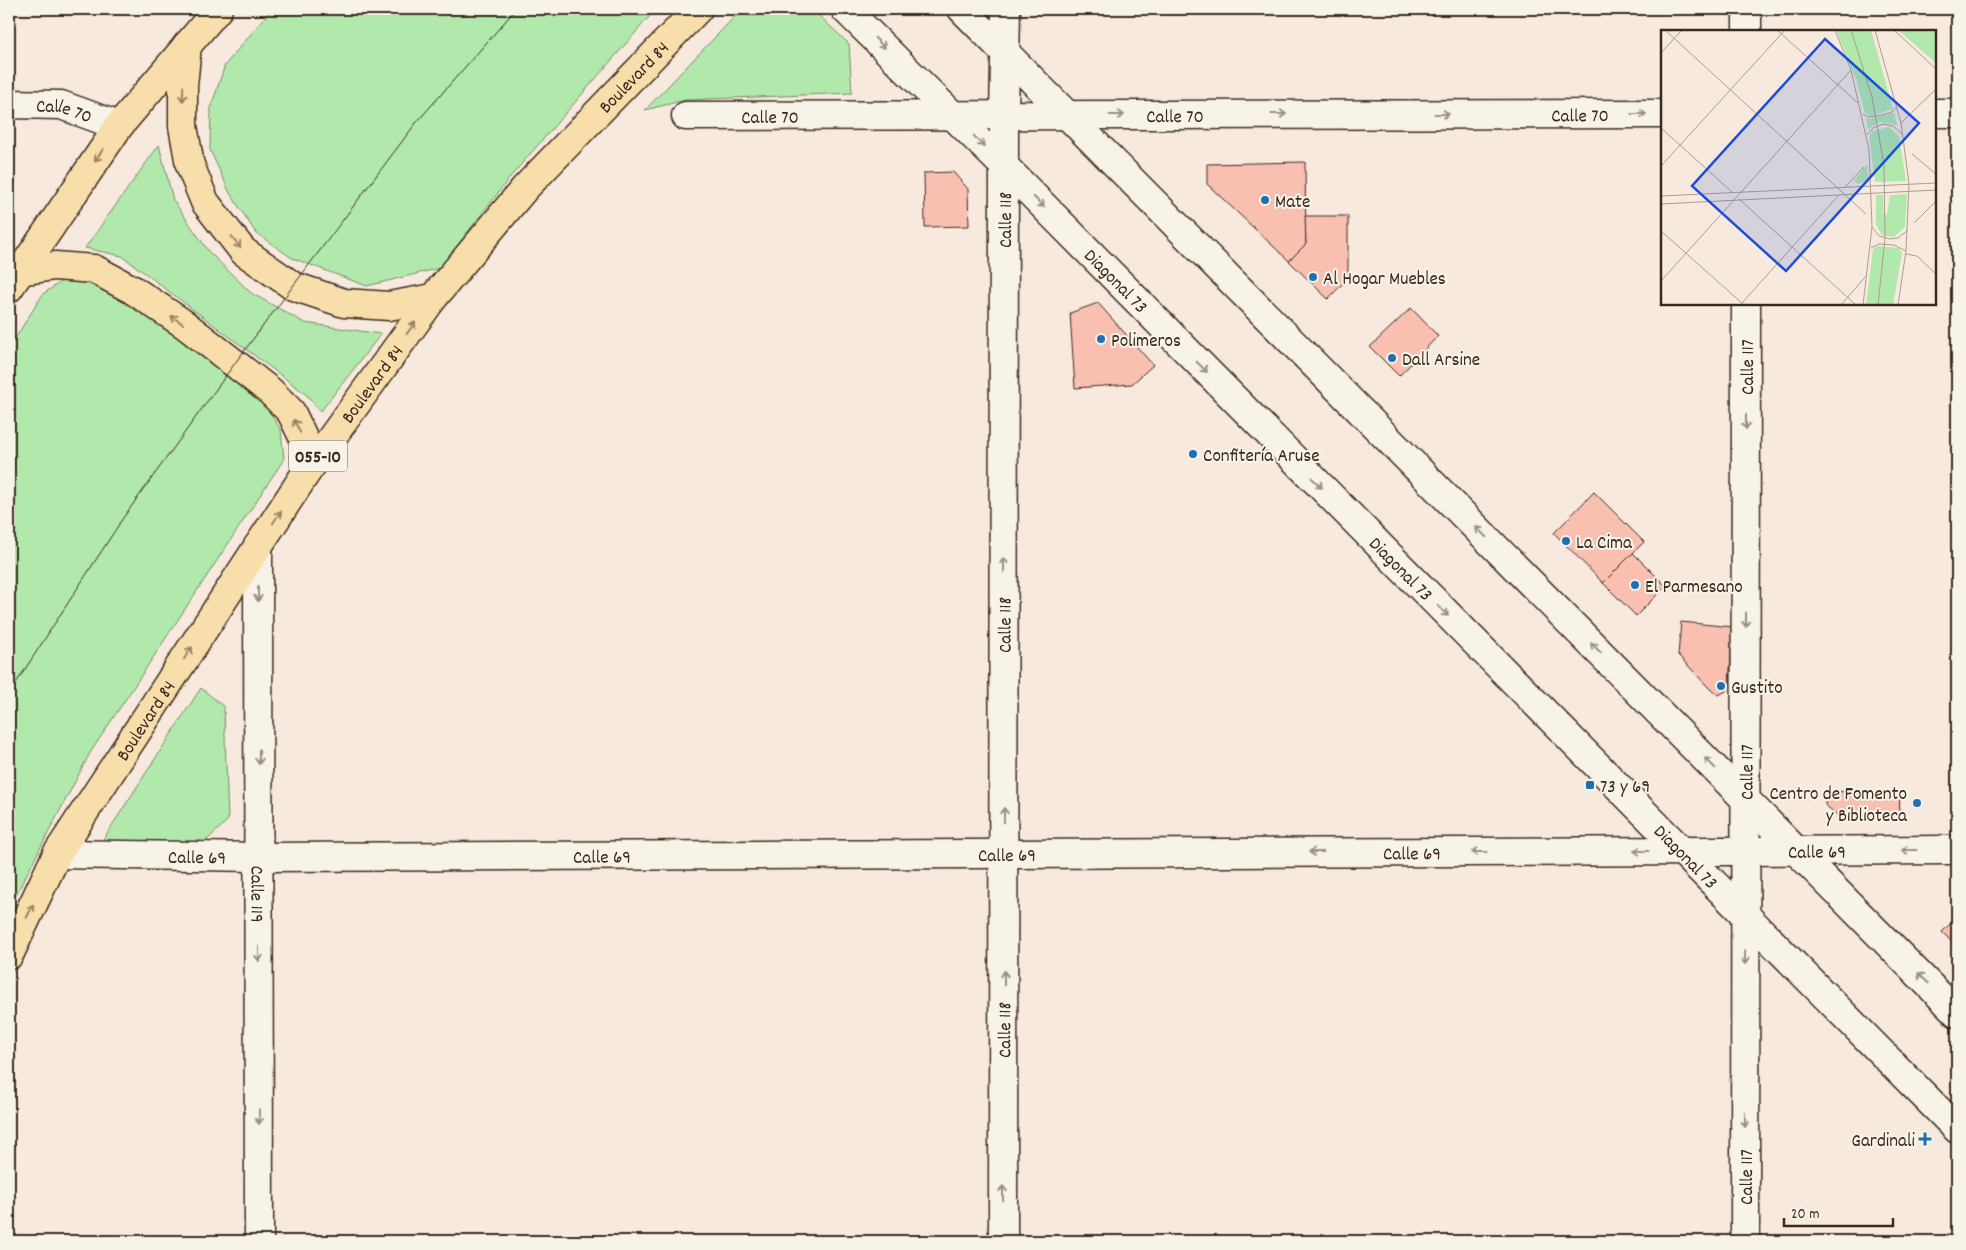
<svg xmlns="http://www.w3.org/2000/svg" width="1966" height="1250" font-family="Dekko,sans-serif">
	<rect width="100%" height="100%" fill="#f7e9dd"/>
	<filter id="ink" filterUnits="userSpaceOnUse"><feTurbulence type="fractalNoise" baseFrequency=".02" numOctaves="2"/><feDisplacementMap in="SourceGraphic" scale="10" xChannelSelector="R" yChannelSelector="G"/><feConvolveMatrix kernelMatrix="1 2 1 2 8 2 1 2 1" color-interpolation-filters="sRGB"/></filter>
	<g filter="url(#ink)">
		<g fill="#b1e9ad" stroke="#768a66">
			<path d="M272,9H656L511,176L440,268L367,286L292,258L256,233L230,193L210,150L211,107L225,65Z"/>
			<path d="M742,9H812L849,44L852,93L685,100L645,110Z"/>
			<path d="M159,145L173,200L209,252L251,293L305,323L381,334L320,412L307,395L122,256L85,248Z"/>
			<path d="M68,277H94L202,348L265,405L281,430L284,459L90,753L9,908V348L43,294Z"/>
			<path d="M201,688L224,707L228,820L204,843L102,841Z"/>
		</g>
		<g fill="#f9bfb1" stroke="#3b2a1e">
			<path d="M1305,162L1306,244L1289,261L1207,184V164Z"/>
			<path d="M953,172L968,189L969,226L925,227L924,173Z"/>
			<path d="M1305,216H1348V278L1328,299L1289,261L1306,244Z"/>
			<path d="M1098,303L1153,365L1132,384L1075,388L1070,313Z"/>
			<path d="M1411,308L1438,336L1399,376L1370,347Z"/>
			<path d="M1594,492L1644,542L1603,583L1554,533Z"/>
			<path d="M1633,553L1666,586L1636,616L1603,583Z"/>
			<path d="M1681,622L1733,627L1729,684L1726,691L1719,695L1710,689L1678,655Z"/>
			<path d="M1826,791L1900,794L1899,819L1838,816L1825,805Z"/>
			<path d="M1955,919H1957V947L1942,932Z"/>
		</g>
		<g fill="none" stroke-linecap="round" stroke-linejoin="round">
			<defs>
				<g id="minor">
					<path d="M1747,31V9"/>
					<path id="s1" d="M9,104L61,105L119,126"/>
					<path d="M1935,113H1957"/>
					<path id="s2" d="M686,116L1662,114"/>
					<path id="s3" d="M258,546L259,1241"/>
					<path id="s4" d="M57,854L259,857L1957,850"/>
					<path id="s5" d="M1003,1241L1004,115L1006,9"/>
					<path id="s6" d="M1745,1241L1746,304"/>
				</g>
				<g id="secondary">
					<path id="s7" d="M845,9L1005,167L1957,1129"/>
					<path d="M962,9L1957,1013"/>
				</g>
				<g id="trunk">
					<path d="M187,45L183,86V126L190,165L205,202L243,251L293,286L344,303L389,306L433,298"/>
					<path d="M19,271L55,266L94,269L133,290L184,324L270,391L291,412L305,441L306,473"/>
					<path d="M9,288L119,126L218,9"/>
					<path id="s8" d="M9,955L57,854L306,473L433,298L525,188L698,9"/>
				</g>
			</defs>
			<use href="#minor" stroke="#3b2a1e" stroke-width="31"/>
			<use href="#secondary" stroke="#3b2a1e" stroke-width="31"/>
			<use href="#trunk" stroke="#3b2a1e" stroke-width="31"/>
			<use href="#minor" stroke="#f7f3e8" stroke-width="28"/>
			<use href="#secondary" stroke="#f7f3e8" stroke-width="28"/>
			<use href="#trunk" stroke="#f8deab" stroke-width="28"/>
			<path stroke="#3b2a1e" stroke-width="1" d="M9,694L123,518L235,363L416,123L516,9"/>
		</g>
		<defs><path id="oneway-shaft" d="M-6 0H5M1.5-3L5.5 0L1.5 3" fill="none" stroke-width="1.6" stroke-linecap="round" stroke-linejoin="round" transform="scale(1.25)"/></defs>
		<g stroke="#998e83">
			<use href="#oneway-shaft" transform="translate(880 43) rotate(45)"/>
			<use href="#oneway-shaft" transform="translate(1279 114)"/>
			<use href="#oneway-shaft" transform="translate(1442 114)"/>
			<use href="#oneway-shaft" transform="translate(1639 114)"/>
			<use href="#oneway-shaft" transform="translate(1117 115)"/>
			<use href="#oneway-shaft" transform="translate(979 141) rotate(45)"/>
			<use href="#oneway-shaft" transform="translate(1039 202) rotate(45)"/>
			<use href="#oneway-shaft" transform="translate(1202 367) rotate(45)"/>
			<use href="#oneway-shaft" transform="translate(1746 422) rotate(90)"/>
			<use href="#oneway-shaft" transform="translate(1317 483) rotate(45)"/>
			<use href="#oneway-shaft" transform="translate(1481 532) rotate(-135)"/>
			<use href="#oneway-shaft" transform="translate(1004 565) rotate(-90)"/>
			<use href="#oneway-shaft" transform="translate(258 594) rotate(90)"/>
			<use href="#oneway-shaft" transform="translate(1443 611) rotate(45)"/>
			<use href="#oneway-shaft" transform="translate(1746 620) rotate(90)"/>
			<use href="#oneway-shaft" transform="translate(1596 648) rotate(-135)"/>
			<use href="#oneway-shaft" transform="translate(259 757) rotate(90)"/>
			<use href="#oneway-shaft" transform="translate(1710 763) rotate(-135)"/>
			<use href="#oneway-shaft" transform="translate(1004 815) rotate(-90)"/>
			<use href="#oneway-shaft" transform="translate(1909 850) rotate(180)"/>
			<use href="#oneway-shaft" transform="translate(1641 851) rotate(180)"/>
			<use href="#oneway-shaft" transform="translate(1316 852) rotate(180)"/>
			<use href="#oneway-shaft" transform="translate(1479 852) rotate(180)"/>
			<use href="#oneway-shaft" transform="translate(259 954) rotate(90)"/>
			<use href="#oneway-shaft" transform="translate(1745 957) rotate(90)"/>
			<use href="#oneway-shaft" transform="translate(1004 978) rotate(-90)"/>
			<use href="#oneway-shaft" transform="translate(1923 978) rotate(-135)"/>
			<use href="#oneway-shaft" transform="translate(259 1117) rotate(90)"/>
			<use href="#oneway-shaft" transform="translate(1745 1120) rotate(90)"/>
			<use href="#oneway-shaft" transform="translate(1003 1193) rotate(-90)"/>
		</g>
		<g stroke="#9a8464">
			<use href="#oneway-shaft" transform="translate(183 94) rotate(91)"/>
			<use href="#oneway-shaft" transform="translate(99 155) rotate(125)"/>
			<use href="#oneway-shaft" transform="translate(236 242) rotate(53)"/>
			<use href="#oneway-shaft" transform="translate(177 320) rotate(-146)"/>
			<use href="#oneway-shaft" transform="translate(411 328) rotate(-54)"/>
			<use href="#oneway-shaft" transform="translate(297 426) rotate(-116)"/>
			<use href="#oneway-shaft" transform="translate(277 517) rotate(-57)"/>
			<use href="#oneway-shaft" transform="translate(188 653) rotate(-57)"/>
			<use href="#oneway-shaft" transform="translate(30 911) rotate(-64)"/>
		</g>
	</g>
	<g fill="#1f6fb2" stroke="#f7f3e8" stroke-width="2">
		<circle cx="1265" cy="200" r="5"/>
		<circle cx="1313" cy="277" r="5"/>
		<circle cx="1101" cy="339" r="5"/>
		<circle cx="1392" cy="358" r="5"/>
		<circle cx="1193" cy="454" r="5"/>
		<circle cx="1566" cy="541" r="5"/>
		<circle cx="1635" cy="585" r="5"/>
		<circle cx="1721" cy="686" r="5"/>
		<rect x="1585" y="780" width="10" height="10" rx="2.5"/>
		<circle cx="1917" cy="803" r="5"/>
		<path d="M1922.5 1131.5h5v5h5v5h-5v5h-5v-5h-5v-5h5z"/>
	</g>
	<g text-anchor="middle" stroke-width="4" stroke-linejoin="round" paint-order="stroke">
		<rect fill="#f7f3e8" stroke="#73665b" stroke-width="1" x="289" y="440.5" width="58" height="31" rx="4"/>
		<g font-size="18" font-weight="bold" fill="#3b2a1e">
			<text x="318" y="462">055-10</text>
		</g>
		<g font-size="19" fill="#3b2a1e" stroke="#f7f3e8">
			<text dy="7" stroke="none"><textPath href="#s8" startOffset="1082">Boulevard 84</textPath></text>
			<text dy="7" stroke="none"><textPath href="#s1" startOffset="56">Calle 70</textPath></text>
			<text dy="7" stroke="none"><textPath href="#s2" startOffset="894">Calle 70</textPath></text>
			<text dy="7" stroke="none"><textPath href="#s2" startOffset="489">Calle 70</textPath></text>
			<text dy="7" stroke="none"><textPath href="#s2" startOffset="84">Calle 70</textPath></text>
			<text dy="7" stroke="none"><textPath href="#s5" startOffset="1021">Calle 118</textPath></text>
			<text dy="7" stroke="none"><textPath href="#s7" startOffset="384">Diagonal 73</textPath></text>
			<text dy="7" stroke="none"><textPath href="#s6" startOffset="874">Calle 117</textPath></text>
			<text dy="7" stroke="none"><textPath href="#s8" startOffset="678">Boulevard 84</textPath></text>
			<text dy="7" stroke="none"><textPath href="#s7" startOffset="789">Diagonal 73</textPath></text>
			<text dy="7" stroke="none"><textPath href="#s5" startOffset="616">Calle 118</textPath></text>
			<text dy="7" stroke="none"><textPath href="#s8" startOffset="272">Boulevard 84</textPath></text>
			<text dy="7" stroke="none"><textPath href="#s6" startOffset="469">Calle 117</textPath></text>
			<text dy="7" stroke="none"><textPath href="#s4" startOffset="1760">Calle 69</textPath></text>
			<text dy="7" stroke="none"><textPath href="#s4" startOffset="1355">Calle 69</textPath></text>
			<text dy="7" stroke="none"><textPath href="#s4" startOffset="950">Calle 69</textPath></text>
			<text dy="7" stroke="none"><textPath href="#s4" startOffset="140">Calle 69</textPath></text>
			<text dy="7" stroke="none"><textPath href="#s4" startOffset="545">Calle 69</textPath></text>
			<text dy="7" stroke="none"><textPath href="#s7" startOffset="1194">Diagonal 73</textPath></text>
			<text dy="7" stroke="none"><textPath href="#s3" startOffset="348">Calle 119</textPath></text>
			<text dy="7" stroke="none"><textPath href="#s5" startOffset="211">Calle 118</textPath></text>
			<text dy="7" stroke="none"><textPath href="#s6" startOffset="64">Calle 117</textPath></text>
		</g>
		<g font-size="19" fill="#3b2a1e" stroke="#f7f3e8" text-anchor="start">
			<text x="1275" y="207">Mate</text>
			<text x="1323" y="284">Al Hogar Muebles</text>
			<text x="1111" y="346">Polimeros</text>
			<text x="1402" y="365">Dall Arsine</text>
			<text x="1203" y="461">Confitería Aruse</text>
			<text x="1576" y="548">La Cima</text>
			<text x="1645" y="592">El Parmesano</text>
			<text x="1731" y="693">Gustito</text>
			<text x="1600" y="792">73 y 69</text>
			<text x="1907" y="799" text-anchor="end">Centro de Fomento<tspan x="1907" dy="22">y Biblioteca</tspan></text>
			<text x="1915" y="1146" text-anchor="end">Gardinali</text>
		</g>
	</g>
	<g transform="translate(1661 30)">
		<rect width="275" height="275" fill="#f7e9dd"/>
		<path d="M175,0H210L232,79L209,86L204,83L195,49ZM237,0H275V33ZM233,83L236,95L219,92L207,99L205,89ZM228,97L238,106L245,151L214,152L208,108L211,101ZM206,134L207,150L197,154L193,151ZM246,164L244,197L233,207L221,205L215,195V165H222L223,184L226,185L229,165ZM216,216L238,218L241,223L232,275H205L212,219Z" fill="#b1e9ad"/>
		<path fill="none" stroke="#ac9d91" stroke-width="1" d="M4,0L205,184M116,0L198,74M174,0L190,40L208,120L211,197L202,275M190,0L211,67L223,135L224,209L217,275M214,0L240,93L248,154L245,221L237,275M233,0L275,39M0,23L21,0M202,84L207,87L221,85L231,82L236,76M240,93L275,59M0,98L71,162M206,105L212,98L222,94L232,96L241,104M251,124L275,144M0,136L124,0M184,157L203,137M0,166L275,153M78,169L195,275M0,174L275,160M253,193L275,171M211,197L218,206L229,209L237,208L247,200M0,201L82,274M210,218L218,214L233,215L245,221M245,224L256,226L275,244M0,251L190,40M81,273L178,165M180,275L205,246"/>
		<path fill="#1d4ed8" fill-opacity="0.15" stroke="#1d4ed8" stroke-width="2.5" d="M164,9L258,93L125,241L31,156Z"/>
		<rect width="275" height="275" fill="none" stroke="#3b2a1e" stroke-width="2.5"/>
	</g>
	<rect width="1966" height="1250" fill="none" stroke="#f7f3e8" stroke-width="30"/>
	<rect x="15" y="15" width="1936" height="1220" fill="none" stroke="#3b2a1e" stroke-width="2" filter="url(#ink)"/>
	<path d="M1784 1218v8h109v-8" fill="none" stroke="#3b2a1e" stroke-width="2.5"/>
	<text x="1791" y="1218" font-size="15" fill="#3b2a1e" stroke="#f7f3e8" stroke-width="4" paint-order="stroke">20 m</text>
</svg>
